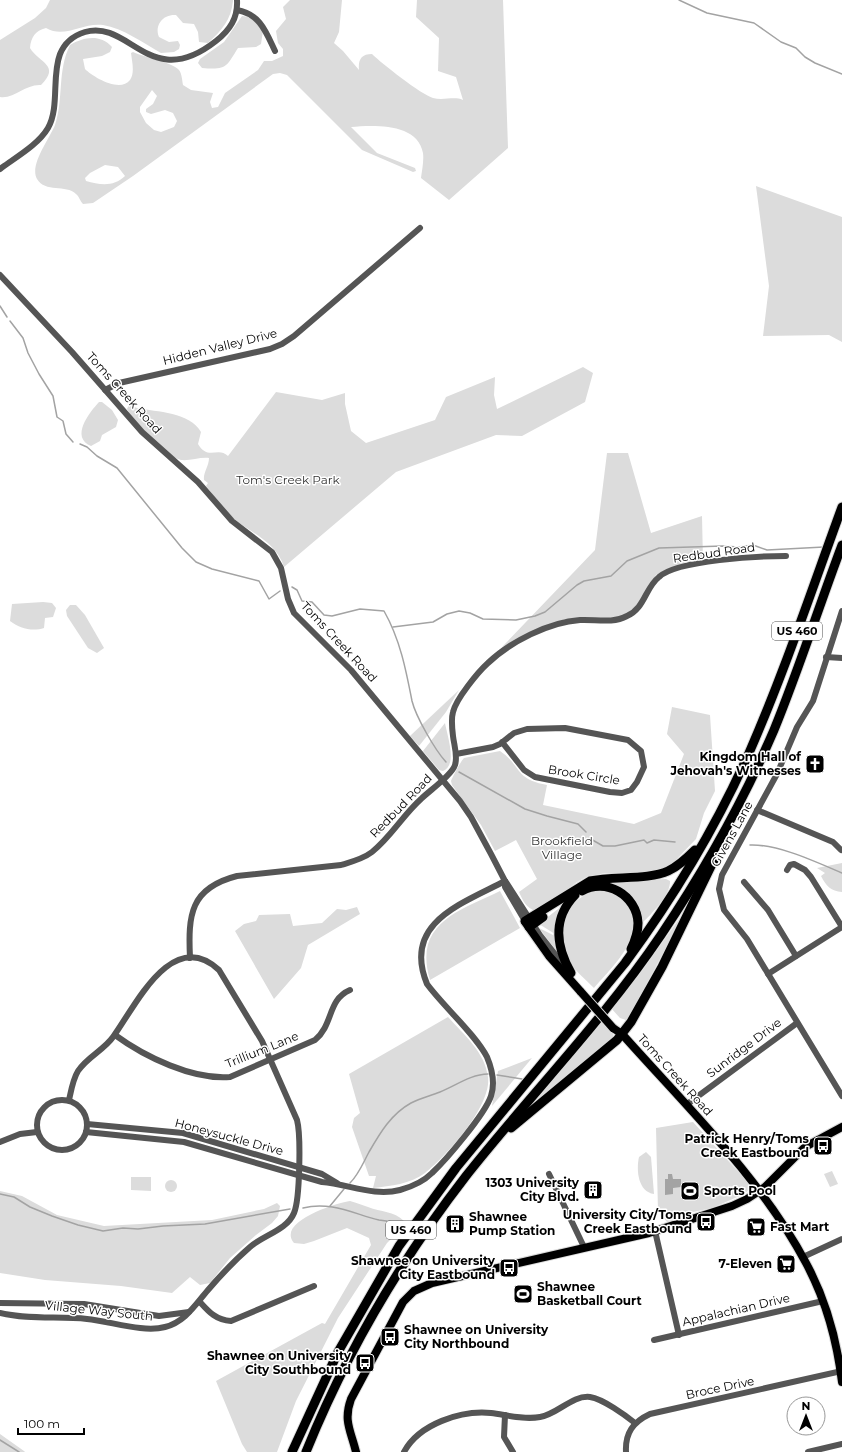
<svg xmlns="http://www.w3.org/2000/svg" width="842" height="1452" font-family="Montserrat,sans-serif">
	<rect width="100%" height="100%" fill="#fff"/>
	<g fill="#dcdcdc" fill-rule="evenodd">
		<path d="M50,0H233V1C231,20 222,30 208,43L199,42L198,32L194,24L183,23L176,15C164,14 154,24 159,37L169,42L178,41L180,45L179,49L174,52L161,53C143,43 123,28 103,25C83,22 65,39 46,28C35,31 31,37 30,48C39,63 61,65 41,85C25,84 15,99 0,97V40L35,18L46,8Z"/>
		<path d="M290,0H342L339,32L334,43L343,51L359,70C358,60 361,54 372,54C381,63 422,95 433,98C443,101 454,96 463,100L456,77L438,71L439,38L416,17L417,0H503L508,148L449,200L421,178C422,170 424,161 423,153C418,123 374,125 351,127L377,153L415,168L416,171L413,172L362,150L287,75L280,73L273,74L133,176L93,203L83,204C80,201 79,196 76,194C66,184 45,193 37,179C29,165 50,138 55,125C64,98 57,71 70,45C84,37 100,34 112,47L110,52L102,56L83,59L85,69C93,77 120,93 130,80C135,73 132,61 131,53L133,52C144,57 174,63 179,70C182,74 182,80 183,85L191,90L213,93L210,102L212,108L218,107L225,93L258,70L264,61H272L283,56V49L278,43L276,31L286,19L283,7ZM152,90L157,96L153,104L146,109V112L151,114L165,110L173,113L177,121L174,127L161,132L154,130L146,123L140,112V107ZM105,165L118,167L125,176C114,187 100,185 86,181L85,178L90,173Z"/>
		<path d="M242,16C251,16 258,24 263,31L261,44L256,47L238,48C226,67 227,70 202,68L198,63L200,59L224,42Z"/>
		<path d="M756,186L842,217V342L829,335L763,336L769,286Z"/>
		<path d="M583,367L593,373L585,402L522,436L496,435L396,472L284,567C276,541 250,533 232,517C222,508 214,496 206,486L208,483L204,480C203,473 209,466 209,458C200,457 190,461 181,460C167,457 133,421 127,409L129,405L137,408C157,412 190,412 201,432L198,444C208,461 218,446 228,456L276,392L322,400L345,393V404L351,431L366,443L435,420L446,397L495,377L494,395L497,409Z"/>
		<path d="M99,402H102L112,410L118,420L116,427L102,435L100,441L91,446C70,437 89,413 99,402Z"/>
		<path d="M607,453H628L651,533L702,516L703,562L671,568L656,575L639,604L626,614L615,618L565,619L538,630L502,647L595,550Z"/>
		<path d="M43,602L52,603L56,608L53,617L45,618L44,628C32,632 19,628 10,621L12,604Z"/>
		<path d="M70,605H76L85,615L104,648L97,653L88,648L67,616L66,610Z"/>
		<path d="M459,690L446,712L419,746L410,736Z"/>
		<path d="M672,707L710,715L715,791L704,813L696,839L669,867L639,873H605L586,877L577,882L539,910L536,911C526,908 523,901 519,892L537,879L516,840L495,851L481,825L452,785L451,781C453,776 461,761 464,758L500,751C522,766 514,779 547,785L543,805L634,824L661,813L684,754L667,734Z"/>
		<path d="M445,723C447,735 458,765 443,771L439,770L423,751Z"/>
		<path d="M842,863V892C831,891 826,886 821,876L825,873L817,868Z"/>
		<path d="M666,879L670,881C671,894 651,915 642,923C638,901 629,889 607,882Z"/>
		<path d="M500,891L520,928L430,980C413,923 459,911 500,891Z"/>
		<path d="M596,891C609,891 621,894 628,906C647,936 612,967 594,988C586,980 575,971 569,961C553,935 566,897 596,891Z"/>
		<path d="M563,905L555,934L539,924Z"/>
		<path d="M357,907L360,914L308,945L301,968L274,999L235,931L244,924L256,921L259,915L290,914L293,926L322,923L337,909L346,910Z"/>
		<path d="M687,908L629,1017L626,1020L620,1018L611,1008L639,975Z"/>
		<path d="M539,928L555,936L558,953Z"/>
		<path d="M448,1017C464,1035 485,1052 488,1077C492,1105 447,1156 425,1173C410,1184 391,1186 373,1188L376,1176H369L352,1127L354,1118L360,1113L349,1074Z"/>
		<path d="M602,1022L613,1034V1037L572,1074L531,1106Z"/>
		<path d="M532,1058L492,1106L498,1071Z"/>
		<path d="M693,1122L743,1177L750,1186L749,1190L742,1195L712,1208L693,1212L686,1216L667,1222L658,1211L656,1128Z"/>
		<path d="M646,1152L651,1157L654,1194C638,1192 636,1170 639,1157Z"/>
		<path d="M832,1171L838,1184L830,1187L824,1174Z"/>
		<path d="M131,1177H151V1191L131,1190Z"/>
		<circle cx="171" cy="1186" r="6"/>
		<path d="M0,1191L22,1196L57,1215L104,1226L212,1220L264,1209L277,1203L280,1206L278,1216L272,1223L256,1235L230,1258L210,1283L200,1285L190,1277L172,1293L121,1286L45,1280L0,1273Z"/>
		<path d="M350,1201C357,1203 362,1205 368,1207C381,1212 394,1211 404,1221L400,1230L387,1243L338,1318L296,1401L277,1452H247L242,1444L216,1381L322,1323L325,1324L371,1245L369,1238L347,1228L314,1241L304,1244L294,1243C276,1222 336,1203 350,1201Z"/>
		<path d="M0,1434L24,1451L25,1452H0Z"/>
	</g>
	<path fill="#a3a3a3" d="M668,1174H672L673,1179H681V1187L673,1188V1194L665,1195V1179H668Z"/>
	<g fill="none" stroke-linecap="round" stroke-linejoin="round">
		<g stroke="#a3a3a3" stroke-width="1.5">
			<path d="M679,0L707,13L754,23L781,42L796,48L805,57L815,63L842,74"/>
			<path d="M0,306L7,317"/>
			<path d="M10,321L23,338L28,353L39,374L53,396L57,417L63,421L66,434L73,442"/>
			<path d="M80,444L87,447L97,456L117,468L182,548L196,562L212,569L259,581L269,599L280,591"/>
			<path d="M292,587L297,590L302,601L312,602L324,615L332,616L360,609L384,611C400,639 406,670 412,701C416,717 435,750 446,762"/>
			<path d="M393,627L433,622L447,614L459,611L470,613L483,619L516,620L535,616L545,612L577,585L584,581L611,576L627,561L659,548L723,546L738,547L753,545L767,550L824,547"/>
			<path d="M459,772L525,809L547,816L578,824L586,832"/>
			<path d="M589,838L603,846H615L644,840L647,843L654,840L675,842"/>
			<path d="M750,845C778,844 816,862 842,873"/>
			<path d="M497,1075L522,1079"/>
			<path d="M350,1183C359,1174 363,1163 369,1152C380,1133 391,1114 411,1103C420,1098 430,1096 440,1092C455,1086 471,1074 488,1074"/>
			<path d="M0,1194L14,1197L30,1207L52,1216L78,1225L103,1231L123,1228L138,1229L163,1226L205,1224L290,1209"/>
			<path d="M330,1206L344,1189"/>
			<path d="M303,1208C331,1201 354,1214 379,1220C386,1221 394,1222 401,1223"/>
			<path d="M0,1440L19,1452"/>
		</g>
		<defs>
			<g id="major">
				<path d="M525,922L549,956L581,992"/>
				<path d="M613,1028L622,1034C686,1106 761,1178 806,1263C826,1300 837,1341 842,1382"/>
				<path d="M356,1452C351,1431 343,1421 351,1399L403,1302L414,1291L432,1283L649,1233L732,1206L747,1199L765,1187L805,1147L842,1127"/>
			</g>
			<g id="highway">
				<path d="M582,891C605,877 637,895 638,923C638,932 635,941 631,949"/>
				<path d="M525,921L590,881C613,876 649,880 668,871C679,866 687,858 695,850"/>
				<path d="M529,927L543,917"/>
				<path d="M571,973C556,946 552,919 575,895"/>
				<path d="M511,1128L617,1040L631,1022L662,967L714,860"/>
				<path d="M292,1452L338,1352L399,1246L456,1168L625,963C673,898 716,827 749,753C784,673 812,589 842,507"/>
				<path d="M306,1452C346,1353 401,1260 466,1176C530,1095 603,1021 661,935C704,871 743,802 774,730C799,669 819,606 842,545"/>
			</g>
		</defs>
		<use href="#major" stroke="#dbdbdb" stroke-width="10"/>
		<use href="#highway" stroke="#dbdbdb" stroke-width="11"/>
		<g stroke="#555" stroke-width="6">
			<path d="M237,10C260,14 266,32 275,51"/>
			<path d="M0,169C16,157 38,145 48,128C65,98 40,46 85,32C130,19 150,93 216,41C230,30 238,18 237,0"/>
			<path d="M0,275L72,352L142,432L198,482L232,521L272,552L281,568L288,599L294,613L351,670L460,801L471,817L491,854L505,881V887L525,921"/>
			<path d="M105,390L119,383L270,349L282,344L294,336L420,228"/>
			<path d="M842,611L813,701L797,727L777,774L722,875L719,889L724,910L747,939L842,1096"/>
			<path d="M826,657L842,658"/>
			<path d="M456,754L493,747L500,744L514,733L527,729L565,728L628,740L641,751L644,767L637,782L631,790L622,793L610,792L535,777L524,770L502,742"/>
			<path d="M757,810L833,842L841,850"/>
			<path d="M787,870L790,865L794,864L805,870L811,877L842,927"/>
			<path d="M506,882L540,935L566,968"/>
			<path d="M744,882L768,910L796,956"/>
			<path d="M190,958C188,915 190,888 237,876L341,865C351,862 363,859 372,852C391,837 403,815 421,799C429,791 452,775 455,765C458,756 454,745 453,736C452,728 451,719 453,712C456,699 478,672 488,663C510,642 549,622 580,620C595,619 612,624 627,616C645,608 645,588 659,577C677,560 760,556 786,556"/>
			<path d="M768,974L842,927"/>
			<path d="M115,1035C145,1057 193,1080 230,1077L315,1040C334,1024 327,1000 350,990"/>
			<circle cx="62" cy="1125" r="25"/>
			<path d="M686,1105L797,1023"/>
			<path d="M87,1124L183,1133L322,1174L337,1183"/>
			<path d="M86,1132L184,1142L322,1182C348,1184 374,1197 400,1190C411,1187 424,1181 432,1173C447,1159 485,1114 491,1096C495,1084 492,1069 487,1057C475,1034 444,1007 427,984C402,923 461,904 505,881"/>
			<path d="M0,1142L20,1134L37,1132"/>
			<path d="M549,1174L584,1247"/>
			<path d="M655,1231L679,1335"/>
			<path d="M803,1257L842,1239"/>
			<path d="M200,1302C209,1312 216,1320 231,1321L314,1286"/>
			<path d="M0,1303L84,1304L159,1316L189,1312"/>
			<path d="M0,1313C28,1320 59,1316 87,1319C110,1321 143,1333 165,1327C185,1322 195,1305 208,1290C220,1276 235,1260 250,1247C264,1235 287,1230 294,1213C300,1199 301,1135 297,1120L262,1041L219,970C172,926 135,1007 113,1037C104,1050 87,1057 78,1071C73,1079 71,1091 69,1100"/>
			<path d="M654,1340L823,1301"/>
			<path d="M505,1415L504,1437L513,1452"/>
			<path d="M404,1452C419,1424 461,1410 491,1413C507,1415 524,1420 540,1417C558,1414 572,1395 590,1397C603,1399 625,1415 635,1423"/>
			<path d="M626,1452C625,1433 633,1422 650,1414L842,1371"/>
			<path d="M808,1452L842,1444"/>
		</g>
		<use href="#major" stroke="#000" stroke-width="8"/>
		<use href="#highway" stroke="#000" stroke-width="9"/>
		<defs>
			<path id="major-bridge" d="M581,992L613,1028"/>
		</defs>
		<use href="#major-bridge" stroke="#dbdbdb" stroke-width="10" stroke-linecap="butt"/>
		<use href="#major-bridge" stroke="#000" stroke-width="8"/>
	</g>
	<defs>
		<symbol id="church-square" viewBox="-11 -11 22 22"><rect x="-9" y="-9" width="18" height="18" rx="4" fill="#000" stroke="#fff"/><path d="M-1.2-6h2.4v3.5h3.3v2.4h-3.3V6h-2.4V-.1h-3.3v-2.4h3.3Z" fill="#fff"/></symbol>
		<symbol id="bus-square" viewBox="-11 -11 22 22"><rect x="-9" y="-9" width="18" height="18" rx="4" fill="#000" stroke="#fff"/><path d="M-5-6H5V4H4V6H2V4H-2V6H-4V4H-5ZM-3.5-4V0h7V-4ZM-3.5 1.2v1.5H-2V1.2ZM2 1.2v1.5H3.5V1.2Z" fill="#fff"/></symbol>
		<symbol id="building-square" viewBox="-11 -11 22 22"><rect x="-9" y="-9" width="18" height="18" rx="4" fill="#000" stroke="#fff"/><path d="M-4-6H4V6H1V3H-1V6H-4ZM-2.5-4.3h1.7v1.8h-1.7ZM.8-4.3h1.7v1.8H.8ZM-2.5-1h1.7V.8h-1.7ZM.8-1h1.7V.8H.8Z" fill="#fff"/></symbol>
		<symbol id="stadium-square" viewBox="-11 -11 22 22"><rect x="-9" y="-9" width="18" height="18" rx="4" fill="#000" stroke="#fff"/><path d="M0-5a6.5 5 0 1 0 0 10a6.5 5 0 1 0 0-10ZM-3.5-1.8h7v3.6h-7Z" fill="#fff"/></symbol>
		<symbol id="supermarket-square" viewBox="-11 -11 22 22"><rect x="-9" y="-9" width="18" height="18" rx="4" fill="#000" stroke="#fff"/><path d="M-6-5.5h2.5l.6 2H6L4.5 2H-2.5L-4.4-4H-6ZM-1.5 3.2a1.3 1.3 0 1 0 .1 0ZM3 3.2a1.3 1.3 0 1 0 .1 0Z" fill="#fff"/></symbol>
	</defs>
	<g fill-rule="evenodd">
		<use href="#church-square" x="804" y="753" width="22" height="22"/>
		<use href="#bus-square" x="812" y="1135" width="22" height="22"/>
		<use href="#building-square" x="582" y="1179" width="22" height="22"/>
		<use href="#stadium-square" x="679" y="1180" width="22" height="22"/>
		<use href="#bus-square" x="695" y="1211" width="22" height="22"/>
		<use href="#building-square" x="444" y="1213" width="22" height="22"/>
		<use href="#supermarket-square" x="745" y="1216" width="22" height="22"/>
		<use href="#supermarket-square" x="775" y="1253" width="22" height="22"/>
		<use href="#bus-square" x="498" y="1257" width="22" height="22"/>
		<use href="#stadium-square" x="512" y="1283" width="22" height="22"/>
		<use href="#bus-square" x="379" y="1326" width="22" height="22"/>
		<use href="#bus-square" x="354" y="1352" width="22" height="22"/>
	</g>
	<g text-anchor="middle" stroke-width="3" stroke-linejoin="round" paint-order="stroke">
		<g fill="#fff" stroke="#4c4c4c" stroke-width="1">
			<rect x="772" y="622" width="50" height="18" rx="3"/>
			<rect x="386" y="1221" width="50" height="18" rx="3"/>
		</g>
		<g font-size="11" font-weight="bold" fill="#000">
			<text x="797" y="635">US 460</text>
			<text x="411" y="1234">US 460</text>
		</g>
		<g font-size="12" fill="#000" stroke="#fff">
			<text transform="translate(220 347) rotate(-14)" y="4">Hidden Valley Drive</text>
			<text transform="translate(124 393) rotate(48)" y="4">Toms Creek Road</text>
			<text transform="translate(714 553) rotate(-8)" y="4">Redbud Road</text>
			<text transform="translate(339 642) rotate(47)" y="4">Toms Creek Road</text>
			<text transform="translate(584 775) rotate(9)" y="4">Brook Circle</text>
			<text transform="translate(401 806) rotate(-46)" y="4">Redbud Road</text>
			<text transform="translate(732 834) rotate(-61)" y="4">Givens Lane</text>
			<text transform="translate(744 1048) rotate(-37)" y="4">Sunridge Drive</text>
			<text transform="translate(262 1050) rotate(-22)" y="4">Trillium Lane</text>
			<text transform="translate(675 1075) rotate(48)" y="4">Toms Creek Road</text>
			<text transform="translate(229 1137) rotate(15)" y="4">Honeysuckle Drive</text>
			<text transform="translate(736 1310) rotate(-13)" y="4">Appalachian Drive</text>
			<text transform="translate(99 1311) rotate(6)" y="4">Village Way South</text>
			<text transform="translate(720 1388) rotate(-12)" y="4">Broce Drive</text>
		</g>
		<g font-size="12" fill="#333" stroke="#fff">
			<text x="288" y="484">Tom's Creek Park</text>
			<text x="562" y="845">Brookfield<tspan x="562" dy="14">Village</tspan></text>
		</g>
		<g font-size="12" font-weight="bold" fill="#000" stroke="#fff" text-anchor="end">
			<text x="801" y="761">Kingdom Hall of<tspan x="801" dy="14">Jehovah's Witnesses</tspan></text>
			<text x="809" y="1143">Patrick Henry/Toms<tspan x="809" dy="14">Creek Eastbound</tspan></text>
			<text x="579" y="1187">1303 University<tspan x="579" dy="14">City Blvd.</tspan></text>
			<text x="704" y="1195" text-anchor="start">Sports Pool</text>
			<text x="692" y="1219">University City/Toms<tspan x="692" dy="14">Creek Eastbound</tspan></text>
			<text x="469" y="1221" text-anchor="start">Shawnee<tspan x="469" dy="14">Pump Station</tspan></text>
			<text x="770" y="1231" text-anchor="start">Fast Mart</text>
			<text x="495" y="1265">Shawnee on University<tspan x="495" dy="14">City Eastbound</tspan></text>
			<text x="772" y="1268">7-Eleven</text>
			<text x="537" y="1291" text-anchor="start">Shawnee<tspan x="537" dy="14">Basketball Court</tspan></text>
			<text x="404" y="1334" text-anchor="start">Shawnee on University<tspan x="404" dy="14">City Northbound</tspan></text>
			<text x="351" y="1360">Shawnee on University<tspan x="351" dy="14">City Southbound</tspan></text>
		</g>
	</g>
	<g transform="translate(806 1416)"><circle r="19" fill="#ffffff" stroke="#999999"/>
	<path d="M0-3L7 15L0 10L-7 15Z" fill="#000000"/>
	<text y="-6" font-size="11" font-weight="bold" text-anchor="middle" fill="#000000">N</text>
	</g>
	<path d="M18 1428v6h66v-6" fill="none" stroke="#000000" stroke-width="2"/>
	<text x="24" y="1428" font-size="12" fill="#000000" stroke="#ffffff" stroke-width="3" paint-order="stroke">100 m</text>
</svg>
